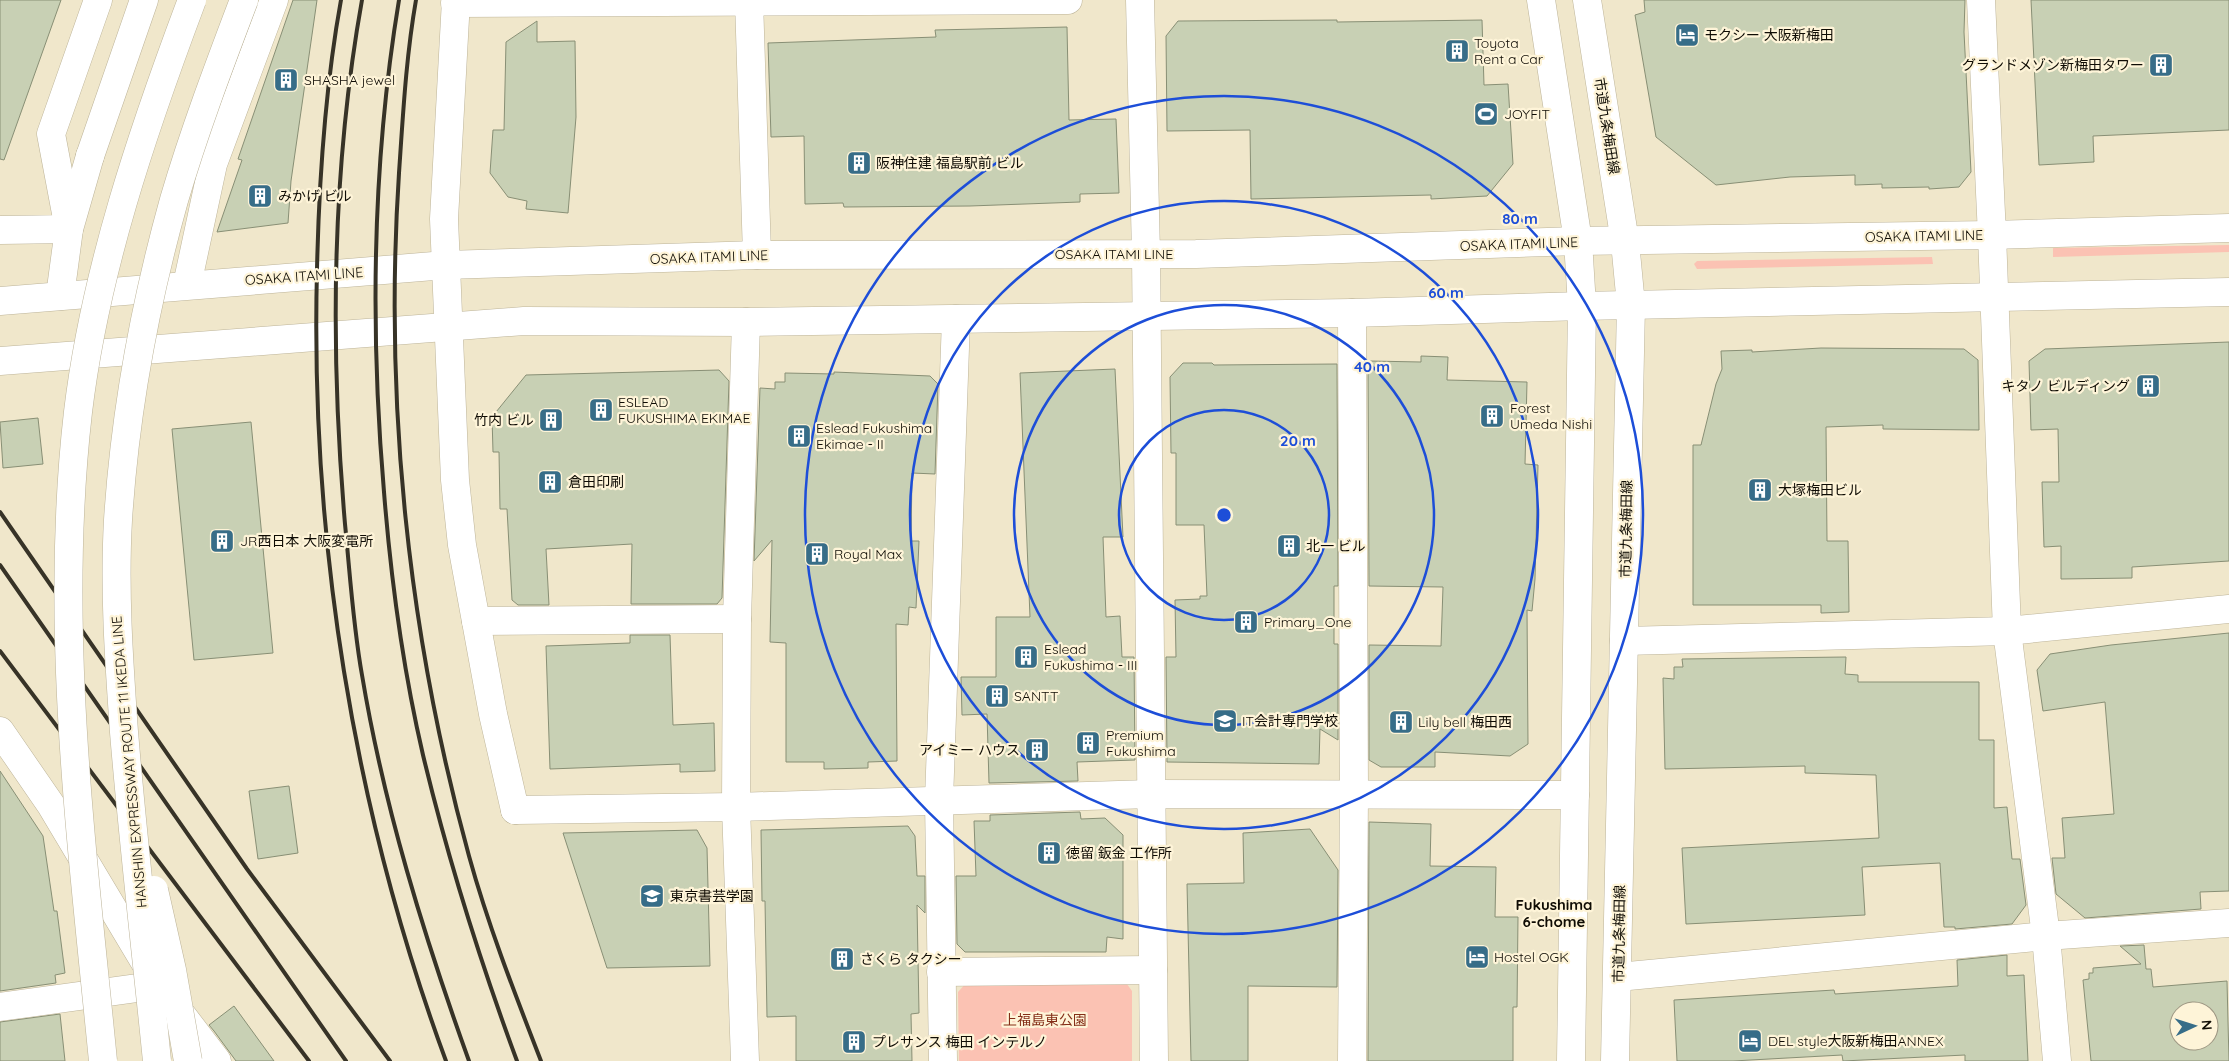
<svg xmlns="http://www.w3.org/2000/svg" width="2229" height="1061" font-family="Quicksand,'Noto Sans JP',sans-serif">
	<rect width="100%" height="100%" fill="#f0e7cb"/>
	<g fill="#fbc2b3">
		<path d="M2229,245V252L2053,257V248Z"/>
		<path d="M1932,257L1933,264L1697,269L1694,264L1697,261Z"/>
		<path d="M1124,980L1132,991V1061H959L958,992L968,981Z"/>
	</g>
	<g fill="#c8d0b4" stroke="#888f75" fill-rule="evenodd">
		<path d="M0,0H61L4,160L0,159Z"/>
		<path d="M293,0H317L291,181L288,223L217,232L242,160L238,159Z"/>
		<path d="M1644,0H1965L1964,32L1971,172L1959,187L1929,189V187L1882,188V184L1855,185V175L1790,177L1716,185L1656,137L1635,15L1645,12Z"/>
		<path d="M2031,0H2229V130L2093,136L2094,162L2039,165Z"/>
		<path d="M1337,20V22L1482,20L1484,85L1508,84L1513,164L1487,196L1431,199V195L1251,199L1250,130L1167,131L1166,36L1178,21Z"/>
		<path d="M537,21V42L575,41L576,117L568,213L526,209L527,201L508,197L490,173L493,130H504L506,42Z"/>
		<path d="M1067,27L1069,120L1116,119L1119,193L1080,194V202L970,206L844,207L843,203L805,204L804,136L771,137L768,43L936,37L935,30Z"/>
		<path d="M2229,342V561L2132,567V578L2061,579V546L2044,547L2042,482H2059L2058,429L2031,430L2029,361L2045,349Z"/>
		<path d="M1821,348L1964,349L1978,360L1979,430L1883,429V425L1826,427L1827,541H1848L1849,612L1821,613V605H1693V445H1701L1716,384L1722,369L1721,351L1752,350V352Z"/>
		<path d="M1421,356L1448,357L1447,380L1527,382L1525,464L1538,465L1535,579L1532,611L1527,610L1528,744L1510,756L1435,752V767H1381L1369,760V645L1441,646L1443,587L1369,586L1368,363L1370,361L1421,362Z"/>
		<path d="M1183,363H1212L1214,365L1337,364L1338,586H1334V644H1338V740L1320,729L1319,764L1167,762L1166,657H1176L1175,600L1200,599V596H1207L1204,525H1176V453H1171L1170,377Z"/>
		<path d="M1115,369L1123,537H1103L1106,617L1120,616L1122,657H1134L1135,760L1077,762L1078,781L989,783L987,714L962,715L961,677H996V617H1030L1020,373Z"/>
		<path d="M719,370L729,381L722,598L717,604H631L632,544L546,549L549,605H518L512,600L507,509H500L499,452H493L492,417L526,375Z"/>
		<path d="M834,372L930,376L938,384L935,474L912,473L911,541H919L916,608L909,607L908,625L896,624L897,761L868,762V768L824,769V762H786V643L770,642L772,540L754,561L760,388L775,389V382H785V373L834,374Z"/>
		<path d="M38,418L43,464L3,468L0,422Z"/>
		<path d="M251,422L273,653L194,660L172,429Z"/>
		<path d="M2229,633V891L2200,892L2201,909L2085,918L2056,894L2052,858H2065L2062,818L2114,814L2105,702L2043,711L2037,670L2050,654L2111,645Z"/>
		<path d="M630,635H670L673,725L714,723L715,771L680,772V764L550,769L546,646L630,643Z"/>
		<path d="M1846,657L1845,674L1858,675V682H1979V740H1994V808L2007,807L2012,859H2020L2026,905L2012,924L1955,929V927H1944L1940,863L1862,867L1865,915L1686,924L1682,848L1879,838L1876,775L1805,773V766L1665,769L1663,678L1674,679V667H1683L1682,659Z"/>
		<path d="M0,771L43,836L54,911H57L65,973L55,975L56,983L0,991Z"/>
		<path d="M289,786L298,853L258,859L249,791Z"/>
		<path d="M1080,812L1081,819L1105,818L1123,835V939L1107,937L1106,952H965L957,944L956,876H976L974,821H990V815Z"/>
		<path d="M1369,822L1431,824L1430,866L1496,867L1495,917H1518L1517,1007H1513V1061H1368Z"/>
		<path d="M908,826L915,836L917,876H925V913L917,905L919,1013L911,1014L912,1061H796V1016L767,1017L765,901H762L761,830Z"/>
		<path d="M1310,829L1338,870L1337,987L1248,986V1061H1191L1187,884L1244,883L1243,833Z"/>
		<path d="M697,830L707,848L710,966L607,968L563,833Z"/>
		<path d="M2144,945L2146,969H2151L2153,987L2227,981L2229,1061H2091L2083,980L2089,979V973H2093V968L2141,964L2120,946ZM2179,1011H2209V1041H2179Z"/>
		<path d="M2007,955V976L2024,975L2028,1061H1965V1055L1843,1061L1842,1055L1733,1061H1677L1674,1000L1834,990L1835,994L1958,986L1957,960Z"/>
		<path d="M234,1006L274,1061H236L214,1031L209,1025Z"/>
		<path d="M60,1014L65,1061H0V1022Z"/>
	</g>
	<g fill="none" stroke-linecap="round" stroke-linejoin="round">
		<defs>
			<g id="minor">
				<path d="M749,0L757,255"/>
				<path d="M1140,0L1146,254L1154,1061"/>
				<path d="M455,3L1068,0"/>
				<path d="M0,230L69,229L51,134L98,0"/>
				<path d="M1992,235L2007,631L2046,936L2057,1061"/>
				<path d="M187,285L213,164L274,0"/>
				<path d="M60,296L69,229L90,156"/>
				<path d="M1352,313L1354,794L1352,1061"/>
				<path d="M476,621L737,619"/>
				<path d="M1624,641L2007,631L2229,609"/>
				<path d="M0,731L51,805L149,969"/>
				<path d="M515,810L736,807L1150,794L1575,795"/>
				<path d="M941,972L1153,970"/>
				<path d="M1618,977L2046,936L2229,923"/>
				<path d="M175,1006L217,1061"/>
				<path d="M0,1007L159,985"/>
				<path d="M745,1061L736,807L737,619L746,322"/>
				<path d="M943,1061L939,800L956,319"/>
			</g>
			<g id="tertiary">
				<path d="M456,0L444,219L455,480L462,545L493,714L515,810"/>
				<path d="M1981,0L1992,235"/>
			</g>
			<g id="primary">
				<path d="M1541,0L1578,241L1582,306L1571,1061"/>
				<path d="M1587,0L1625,242L1631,305L1615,1061"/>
				<path d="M0,301L446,265L757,255L1196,254L1578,241L1992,235L2229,228"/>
				<path d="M0,361L524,321L746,322L1352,313L1582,306L2229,292"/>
			</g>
			<path id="motorway" d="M90,156L144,0"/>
		</defs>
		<use href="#minor" stroke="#bdb499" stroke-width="29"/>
		<use href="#tertiary" stroke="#bdb499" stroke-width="29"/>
		<use href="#primary" stroke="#bdb499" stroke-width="29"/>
		<use href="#motorway" stroke="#bdb499" stroke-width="29"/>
		<use href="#minor" stroke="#fff" stroke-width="28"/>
		<use href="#tertiary" stroke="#fff" stroke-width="28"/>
		<use href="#primary" stroke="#fff" stroke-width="28"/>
		<use href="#motorway" stroke="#fff" stroke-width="28"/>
		<g stroke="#373327" stroke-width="4">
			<path d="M341,0C325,88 319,180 317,269C310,538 353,809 446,1061"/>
			<path d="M362,0C331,173 330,350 345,524C350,574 353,625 362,675C384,807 424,936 469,1061"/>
			<path d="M399,0C372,163 370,328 384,492C391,580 403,669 423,755C448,859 480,961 517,1061"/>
			<path d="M416,0C406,57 403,115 399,173C384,402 408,634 469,856C488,925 515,994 541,1061"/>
			<path d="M0,512L247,869L390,1061"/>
			<path d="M0,565L346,1061"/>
			<path d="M0,651L309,1061"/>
		</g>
		<defs>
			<g id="motorway-bridge">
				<path d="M154,890L172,970L188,1061"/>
				<path d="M103,1061C82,846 53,628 78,412C95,271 142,133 192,0"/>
				<path d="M157,1061C146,951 133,842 124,732C119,661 114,591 118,520C125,412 145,304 174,200C194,132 219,66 244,0"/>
			</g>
		</defs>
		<use href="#motorway-bridge" stroke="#bdb499" stroke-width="29" stroke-linecap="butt"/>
		<use href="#motorway-bridge" stroke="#fff" stroke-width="28"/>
	</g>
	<g fill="none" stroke="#1d4ed8" stroke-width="2.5">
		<circle cx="1224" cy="515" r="105"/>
		<circle cx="1224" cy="515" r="210"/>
		<circle cx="1224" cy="515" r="314"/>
		<circle cx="1224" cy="515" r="419"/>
	</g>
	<defs>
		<symbol id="hotel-square" viewBox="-11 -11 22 22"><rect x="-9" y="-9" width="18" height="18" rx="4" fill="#376d88" stroke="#fef4d8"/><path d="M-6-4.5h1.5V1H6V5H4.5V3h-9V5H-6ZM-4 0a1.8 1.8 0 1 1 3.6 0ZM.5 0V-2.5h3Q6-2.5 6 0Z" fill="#fff"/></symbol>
		<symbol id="building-square" viewBox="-11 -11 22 22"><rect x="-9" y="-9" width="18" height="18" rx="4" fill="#376d88" stroke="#fef4d8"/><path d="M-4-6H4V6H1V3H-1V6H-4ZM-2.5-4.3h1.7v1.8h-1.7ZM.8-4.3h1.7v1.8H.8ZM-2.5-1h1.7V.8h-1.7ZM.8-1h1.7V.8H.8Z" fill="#fff"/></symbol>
		<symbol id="stadium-square" viewBox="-11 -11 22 22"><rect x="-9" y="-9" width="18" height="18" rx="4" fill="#376d88" stroke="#fef4d8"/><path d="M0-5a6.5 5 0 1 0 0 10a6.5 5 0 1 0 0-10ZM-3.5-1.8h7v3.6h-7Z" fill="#fff"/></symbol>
		<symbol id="university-square" viewBox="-11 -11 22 22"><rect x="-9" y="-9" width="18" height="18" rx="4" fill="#376d88" stroke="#fef4d8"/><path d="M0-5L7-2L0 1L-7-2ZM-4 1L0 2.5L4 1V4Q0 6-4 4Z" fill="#fff"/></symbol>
		<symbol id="school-square" viewBox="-11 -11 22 22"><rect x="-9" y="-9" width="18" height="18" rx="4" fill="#376d88" stroke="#fef4d8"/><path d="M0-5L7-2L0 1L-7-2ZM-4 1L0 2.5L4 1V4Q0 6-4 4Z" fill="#fff"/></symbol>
	</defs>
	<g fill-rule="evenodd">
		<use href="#hotel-square" x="1673" y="21" width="28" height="28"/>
		<use href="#building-square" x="1443" y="37" width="28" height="28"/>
		<use href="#building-square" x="2147" y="51" width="28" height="28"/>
		<use href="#building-square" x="272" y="66" width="28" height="28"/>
		<use href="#stadium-square" x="1472" y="100" width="28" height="28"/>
		<use href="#building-square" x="845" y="149" width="28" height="28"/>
		<use href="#building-square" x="246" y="182" width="28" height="28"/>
		<use href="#building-square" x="2134" y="372" width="28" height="28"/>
		<use href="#building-square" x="587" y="396" width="28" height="28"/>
		<use href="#building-square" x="1478" y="402" width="28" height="28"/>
		<use href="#building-square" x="537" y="406" width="28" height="28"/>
		<use href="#building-square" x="785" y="422" width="28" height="28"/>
		<use href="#building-square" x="536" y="468" width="28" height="28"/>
		<use href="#building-square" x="1746" y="476" width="28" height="28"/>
		<use href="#building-square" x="208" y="527" width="28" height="28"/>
		<use href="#building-square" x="1275" y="532" width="28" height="28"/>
		<use href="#building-square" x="803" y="540" width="28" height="28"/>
		<use href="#building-square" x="1232" y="608" width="28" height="28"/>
		<use href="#building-square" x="1012" y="643" width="28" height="28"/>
		<use href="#building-square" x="983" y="682" width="28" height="28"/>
		<use href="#university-square" x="1211" y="707" width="28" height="28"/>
		<use href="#building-square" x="1387" y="708" width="28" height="28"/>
		<use href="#building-square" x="1074" y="729" width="28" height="28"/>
		<use href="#building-square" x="1023" y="736" width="28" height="28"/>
		<use href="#building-square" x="1035" y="839" width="28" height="28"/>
		<use href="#school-square" x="638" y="882" width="28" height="28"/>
		<use href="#hotel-square" x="1463" y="943" width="28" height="28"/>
		<use href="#building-square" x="828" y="945" width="28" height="28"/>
		<use href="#hotel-square" x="1736" y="1027" width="28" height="28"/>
		<use href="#building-square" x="840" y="1028" width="28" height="28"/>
	</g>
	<g text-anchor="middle" stroke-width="4.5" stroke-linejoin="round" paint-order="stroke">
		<g font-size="14" fill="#0f0c04" stroke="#fef4d8" text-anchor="start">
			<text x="1704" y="40">モクシー 大阪新梅田</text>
			<text x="1474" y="48">Toyota<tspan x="1474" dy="16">Rent a Car</tspan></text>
			<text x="2144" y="70" text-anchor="end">グランドメゾン新梅田タワー</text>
			<text x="304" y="85">SHASHA jewel</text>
			<text x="1504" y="119">JOYFIT</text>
			<text x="876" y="168">阪神住建 福島駅前 ビル</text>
			<text x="278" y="201">みかげ ビル</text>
			<text x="2130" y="391" text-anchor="end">キタノ ビルディング</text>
			<text x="618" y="407">ESLEAD<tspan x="618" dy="16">FUKUSHIMA EKIMAE</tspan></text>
			<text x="1510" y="413">Forest<tspan x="1510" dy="16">Umeda Nishi</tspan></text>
			<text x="534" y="425" text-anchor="end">竹内 ビル</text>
			<text x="816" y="433">Eslead Fukushima<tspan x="816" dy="16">Ekimae - II</tspan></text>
			<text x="568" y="487">倉田印刷</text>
			<text x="1778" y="495">大塚梅田ビル</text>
			<text x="240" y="546">JR西日本 大阪変電所</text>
			<text x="1306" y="551">北一 ビル</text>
			<text x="834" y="559">Royal Max</text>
			<text x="1264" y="627">Primary_One</text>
			<text x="1044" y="654">Eslead<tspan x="1044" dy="16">Fukushima - III</tspan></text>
			<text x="1014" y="701">SANTT</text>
			<text x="1242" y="726">IT会計専門学校</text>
			<text x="1418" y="727">Lily bell 梅田西</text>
			<text x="1106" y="740">Premium<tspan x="1106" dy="16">Fukushima</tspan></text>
			<text x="1020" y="755" text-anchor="end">アイミー ハウス</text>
			<text x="1066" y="858">徳留 鈑金 工作所</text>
			<text x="670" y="901">東京書芸学園</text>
			<text x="1494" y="962">Hostel OGK</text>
			<text x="860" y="964">さくら タクシー</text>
			<text x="1768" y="1046">DEL style大阪新梅田ANNEX</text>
			<text x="872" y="1047">プレサンス 梅田 インテルノ</text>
		</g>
		<g font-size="14" fill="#0f0c04" stroke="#fef4d8">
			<text transform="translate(1607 126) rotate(81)" y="5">市道九条梅田線</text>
			<text transform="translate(1924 236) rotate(-1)" y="5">OSAKA ITAMI LINE</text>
			<text transform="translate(1519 244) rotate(-2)" y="5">OSAKA ITAMI LINE</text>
			<text x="1114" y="259">OSAKA ITAMI LINE</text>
			<text transform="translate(709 257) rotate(-2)" y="5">OSAKA ITAMI LINE</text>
			<text transform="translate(304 276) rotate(-4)" y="5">OSAKA ITAMI LINE</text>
			<text transform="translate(1626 529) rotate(-89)" y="5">市道九条梅田線</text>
			<text transform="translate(129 762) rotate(-95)" y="5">HANSHIN EXPRESSWAY ROUTE 11 IKEDA LINE</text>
			<text transform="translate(1619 934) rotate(-89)" y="5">市道九条梅田線</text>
		</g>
		<g font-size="14" fill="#842e17" stroke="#fef4d8">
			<text x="1045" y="1025">上福島東公園</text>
		</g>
		<g font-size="15" font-weight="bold" fill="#0f0c04" stroke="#fef4d8">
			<text x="1554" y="910">Fukushima<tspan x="1554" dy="17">6-chome</tspan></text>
		</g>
	</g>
	<circle cx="1224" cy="515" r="8" fill="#1d4ed8" stroke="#fef4d8" stroke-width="2.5"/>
	<g font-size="15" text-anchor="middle" font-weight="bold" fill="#1d4ed8" stroke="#fef4d8" stroke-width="4.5" stroke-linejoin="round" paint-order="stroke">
		<text x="1520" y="224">80 m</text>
		<text x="1446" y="298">60 m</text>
		<text x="1372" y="372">40 m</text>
		<text x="1298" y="446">20 m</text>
	</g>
	<g transform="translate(2194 1026) rotate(86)"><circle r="24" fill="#fef4d8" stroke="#9e9783"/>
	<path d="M0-4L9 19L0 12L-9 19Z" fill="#376d88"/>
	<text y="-8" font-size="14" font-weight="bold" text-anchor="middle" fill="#0f0c04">N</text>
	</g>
</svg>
